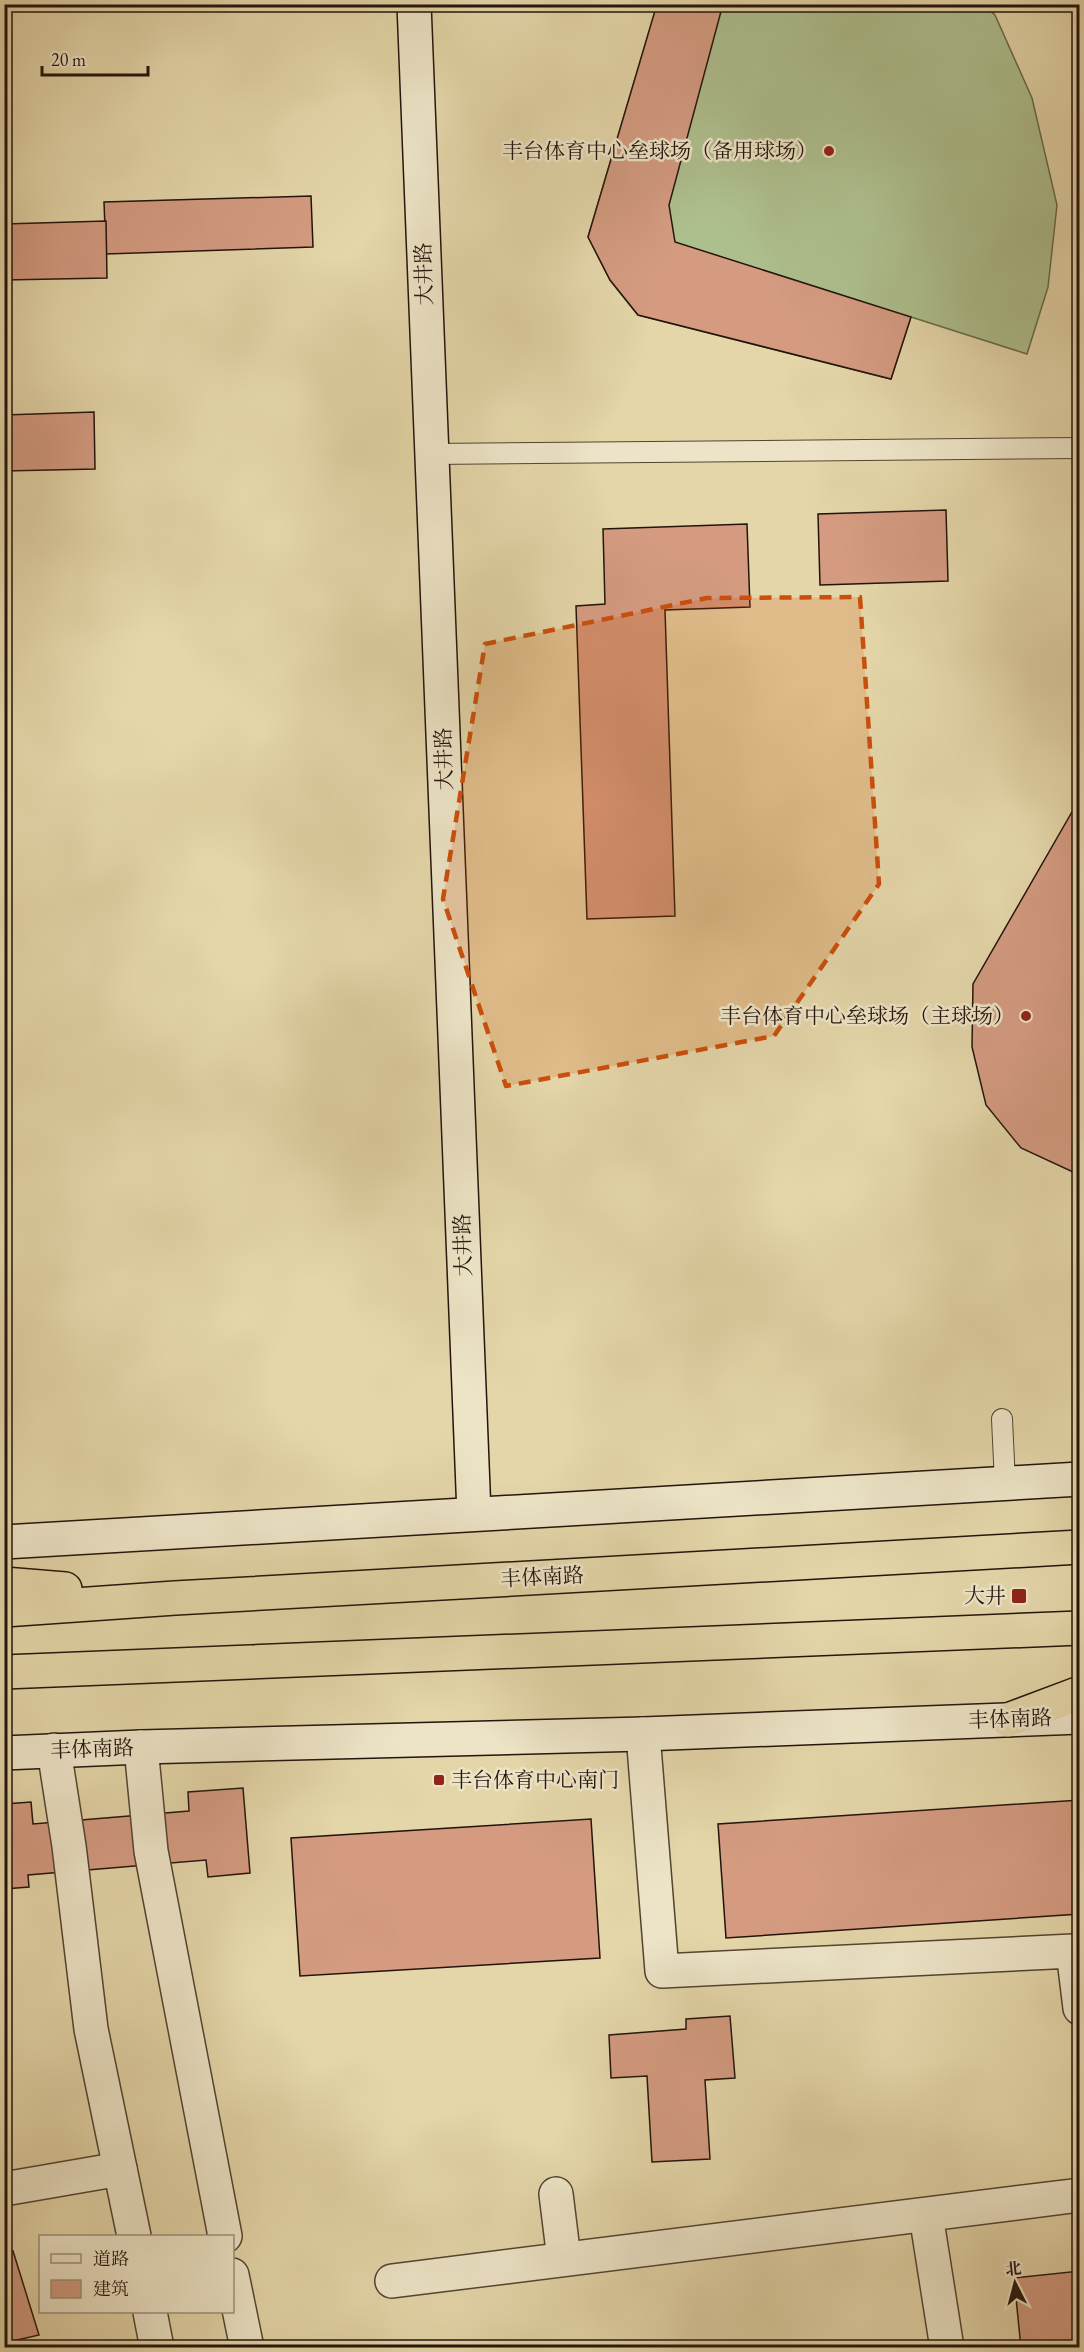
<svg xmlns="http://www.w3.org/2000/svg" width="1084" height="2352" font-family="'EB Garamond','Noto Serif SC',serif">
	<rect width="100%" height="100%" fill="#e4d6a9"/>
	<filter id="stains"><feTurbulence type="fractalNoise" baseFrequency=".00333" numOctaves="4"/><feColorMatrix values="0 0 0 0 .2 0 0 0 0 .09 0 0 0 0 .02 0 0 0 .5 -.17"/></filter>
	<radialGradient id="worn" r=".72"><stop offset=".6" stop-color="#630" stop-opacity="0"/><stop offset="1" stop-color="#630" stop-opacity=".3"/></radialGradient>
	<path fill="#aebf8e" stroke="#686a4c" stroke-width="1.5" d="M657,5H983L995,15L1032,98L1057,205L1048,287L1027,354L911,317L891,379L638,315L610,280L588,237Z"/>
	<g fill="#d49b81" stroke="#23140b" stroke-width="1.5">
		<path d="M657,4H723L669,205L675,242L911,317L891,379L638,315L610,280L588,237Z"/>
		<path d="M311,196L313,247L106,254L104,202Z"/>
		<path d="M106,221L107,278L4,280V224Z"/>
		<path d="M94,412L95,469L4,471V415Z"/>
		<path d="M946,510L948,581L820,585L818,514Z"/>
		<path d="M747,524L750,607L665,610L675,916L587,919L576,606L605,604L603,529Z"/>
		<path d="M1080,798V1173L1073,1172L1021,1148L986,1105L972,1047L973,984Z"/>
		<path d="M243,1788L250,1873L208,1877L206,1860L28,1875L29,1887L4,1889V1804L31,1802L33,1824L189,1811L188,1792Z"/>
		<path d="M1080,1800V1914L726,1938L718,1824Z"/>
		<path d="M591,1819L600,1958L300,1976L291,1838Z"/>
		<path d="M730,2016L735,2078L705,2080L710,2159L652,2162L647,2076L611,2078L609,2035L686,2029V2019Z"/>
		<path d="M13,2251L39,2335L4,2343V2253Z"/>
		<path d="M1080,2271V2348H1021L1014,2278Z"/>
	</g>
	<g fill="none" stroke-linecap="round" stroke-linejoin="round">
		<defs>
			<g id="lane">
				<path d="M431,454L1080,448"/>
				<path d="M1002,1419L1005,1483"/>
			</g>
			<g id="street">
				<path d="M643,1734L662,1971L1073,1951L1080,2008"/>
				<path d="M141,1747L151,1851L225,2236"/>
				<path d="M54,1750L69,1846L91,2029L134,2236"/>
				<path d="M4,2189L120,2169"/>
				<path d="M556,2194L564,2259"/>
				<path d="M926,2215L947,2348"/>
				<path d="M232,2275L247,2348"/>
				<path d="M392,2281L1080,2195"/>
				<path d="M150,2312L157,2348"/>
			</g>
			<g id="secondary">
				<path d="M414,4L474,1514"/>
				<path d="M4,1542L1080,1479"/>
				<path d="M4,1753L141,1747L643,1734L1080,1717"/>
			</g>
			<g id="highway">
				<path d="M4,1584L65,1589"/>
				<path d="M4,1610L175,1598L1080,1547"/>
				<path d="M4,1672L1080,1628"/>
				<path d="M1008,1720L1080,1693"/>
			</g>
		</defs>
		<use href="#lane" stroke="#534432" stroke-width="22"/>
		<use href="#street" stroke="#534432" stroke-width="36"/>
		<use href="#secondary" stroke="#23140b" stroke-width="36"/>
		<use href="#highway" stroke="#23140b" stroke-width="36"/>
		<use href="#lane" stroke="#ede4c7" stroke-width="20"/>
		<use href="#street" stroke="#ede4c7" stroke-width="33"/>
		<use href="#secondary" stroke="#ede4c7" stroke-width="33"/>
		<use href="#highway" stroke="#e4d6a9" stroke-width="33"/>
	</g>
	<path fill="#ca4f0c" fill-opacity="0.2" stroke="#ca4f0c" stroke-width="4.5" stroke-dasharray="12 8" stroke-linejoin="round" d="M860,597L879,884L774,1036L506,1086L443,899L485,644L707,598Z"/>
	<g fill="#8f2418" stroke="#ede4c7" stroke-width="2">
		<circle cx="829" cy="151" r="6"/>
		<circle cx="1026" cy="1016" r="6"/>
		<rect x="1011" y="1588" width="16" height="16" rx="3"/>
		<rect x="433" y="1774" width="12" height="12" rx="3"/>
	</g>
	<g text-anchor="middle" stroke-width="5" stroke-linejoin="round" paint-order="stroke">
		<g font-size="21" fill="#23140b" stroke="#ede4c7" text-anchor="end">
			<text x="817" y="158">丰台体育中心垒球场（备用球场）</text>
			<text x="1014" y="1023">丰台体育中心垒球场（主球场）</text>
			<text x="1006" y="1603">大井</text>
			<text x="451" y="1787" text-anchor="start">丰台体育中心南门</text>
		</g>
		<g font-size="21" fill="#23140b" stroke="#ede4c7">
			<text transform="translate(424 274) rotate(-92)" y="7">大井路</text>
			<text transform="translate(444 759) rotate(-92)" y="7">大井路</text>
			<text transform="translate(463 1245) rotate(-92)" y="7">大井路</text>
			<text transform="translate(542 1577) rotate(-3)" y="7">丰体南路</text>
			<text transform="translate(1010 1719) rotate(-2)" y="7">丰体南路</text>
			<text transform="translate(92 1749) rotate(-2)" y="7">丰体南路</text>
		</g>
	</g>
	<rect width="1084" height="2352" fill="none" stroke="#e4d6a9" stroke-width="24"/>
	<rect x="6" y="6" width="1072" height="2340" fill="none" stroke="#23140b" stroke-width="3"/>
	<rect x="12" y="12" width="1060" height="2328" fill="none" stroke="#23140b" stroke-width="1.5"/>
	<rect x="39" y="2235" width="195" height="78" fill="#ede4c7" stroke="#9c917c" stroke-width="1.5"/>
	<rect x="51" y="2254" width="30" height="9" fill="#ede4c7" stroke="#9c917c" stroke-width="1.5"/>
	<text x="93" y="2265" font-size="18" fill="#23140b">道路</text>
	<rect x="51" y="2280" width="30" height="18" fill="#d49b81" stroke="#9c917c" stroke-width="1.5"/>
	<text x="93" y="2295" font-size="18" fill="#23140b">建筑</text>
	<g transform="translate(1015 2283) rotate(354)" stroke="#ede4c7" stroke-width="4.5" paint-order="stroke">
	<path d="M0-4.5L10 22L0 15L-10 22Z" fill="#23140b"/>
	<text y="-9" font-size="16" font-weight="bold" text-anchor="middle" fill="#23140b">北</text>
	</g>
	<path d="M42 66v9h106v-9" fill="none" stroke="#23140b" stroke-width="3"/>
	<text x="51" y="66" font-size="18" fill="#23140b" stroke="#ede4c7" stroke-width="4.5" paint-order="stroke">20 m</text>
	<rect width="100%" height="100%" filter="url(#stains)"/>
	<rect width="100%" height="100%" fill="url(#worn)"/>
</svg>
